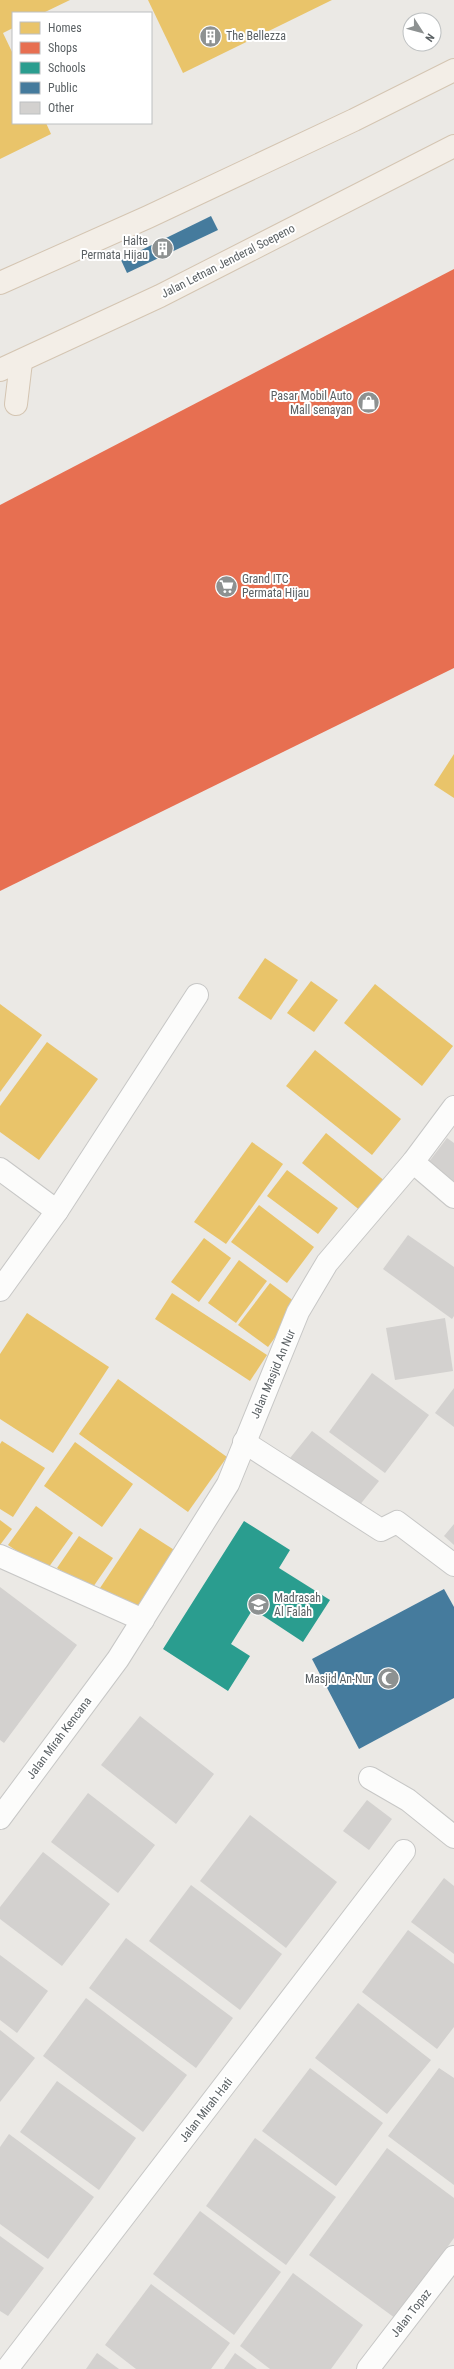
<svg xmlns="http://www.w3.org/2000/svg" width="454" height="2369" font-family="'Roboto Condensed',sans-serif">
	<rect width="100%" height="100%" fill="#ebe9e5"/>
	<g fill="#e9c46a">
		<path d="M0,0H70L43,13H13V28L3,33L13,54V123H46L51,134L0,159Z"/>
		<path d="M148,0H332L183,73Z"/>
		<path d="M454,754V798L434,785Z"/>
		<path d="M265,958L298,980L271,1020L238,998Z"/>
		<path d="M311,981L338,1000L314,1032L287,1013Z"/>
		<path d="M375,984L453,1046L422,1086L344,1023Z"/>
		<path d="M0,1004L42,1035L0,1092Z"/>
		<path d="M47,1042L98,1079L39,1160L0,1132V1106Z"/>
		<path d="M315,1050L401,1119L372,1155L286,1086Z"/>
		<path d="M326,1133L386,1182L362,1212L302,1163Z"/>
		<path d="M252,1142L283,1164L226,1244L194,1222Z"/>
		<path d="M287,1170L338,1208L318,1234L267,1196Z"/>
		<path d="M259,1205L314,1247L287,1283L231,1242Z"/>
		<path d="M204,1238L231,1258L199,1302L171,1282Z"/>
		<path d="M239,1260L267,1281L236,1323L208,1303Z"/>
		<path d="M270,1283L299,1305L268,1347L238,1325Z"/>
		<path d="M172,1293L267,1355L250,1381L155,1319Z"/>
		<path d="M27,1313L109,1367L53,1453L0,1419V1354Z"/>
		<path d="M118,1379L227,1457L188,1512L79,1434Z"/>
		<path d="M2,1441L45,1468L13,1517L0,1509V1444Z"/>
		<path d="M75,1442L133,1484L102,1527L44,1486Z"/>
		<path d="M36,1506L73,1533L46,1571L8,1545Z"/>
		<path d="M0,1520L12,1529L0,1545Z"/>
		<path d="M140,1528L179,1553L139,1614L100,1588Z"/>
		<path d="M79,1536L113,1558L91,1590L57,1568Z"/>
	</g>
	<path fill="#e76f51" d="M454,269V668L0,891V505Z"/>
	<path fill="#2a9d8f" d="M244,1521L290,1550L279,1568L330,1600L303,1642L253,1609L231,1644L250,1656L228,1691L163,1649Z"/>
	<g fill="#457b9d">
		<path d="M211,216L218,230L127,273L121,260Z"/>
		<path d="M444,1589L454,1607V1698L359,1749L312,1659Z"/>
	</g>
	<g fill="#d3d1cf">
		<path d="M447,1138L454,1143V1182L428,1163Z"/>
		<path d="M408,1235L454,1267V1316L452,1319L383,1269Z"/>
		<path d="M445,1318L453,1371L395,1380L386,1328Z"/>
		<path d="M372,1373L429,1415L385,1473L329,1432Z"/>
		<path d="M454,1388V1427L435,1413Z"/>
		<path d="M312,1431L379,1481L359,1506L286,1463Z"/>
		<path d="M454,1524V1545L444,1536Z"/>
		<path d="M0,1587L77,1645L4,1743L0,1740Z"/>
		<path d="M140,1716L214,1774L176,1824L101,1765Z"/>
		<path d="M88,1793L155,1845L118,1893L51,1842Z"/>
		<path d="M367,1800L392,1819L369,1850L343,1831Z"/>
		<path d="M250,1815L337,1882L286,1948L200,1881Z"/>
		<path d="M43,1852L110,1904L62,1966L0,1919V1907Z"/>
		<path d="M444,1878L454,1886V1954L411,1922Z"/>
		<path d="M191,1885L282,1954L240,2010L149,1941Z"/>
		<path d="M408,1930L454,1964V2027L437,2049L362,1992Z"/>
		<path d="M126,1938L233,2018L196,2068L89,1988Z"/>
		<path d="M0,1955L48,1991L17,2033L0,2020Z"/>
		<path d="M86,1998L187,2075L143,2132L43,2056Z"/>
		<path d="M358,2003L431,2060L387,2114L315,2058Z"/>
		<path d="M0,2030L35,2058L0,2102Z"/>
		<path d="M310,2068L383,2123L336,2186L262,2131Z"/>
		<path d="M439,2068L454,2078V2185L388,2136Z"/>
		<path d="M57,2081L136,2138L99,2190L20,2132Z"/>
		<path d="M9,2134L94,2197L48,2259L0,2224V2147Z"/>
		<path d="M255,2138L336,2197L286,2265L206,2206Z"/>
		<path d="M387,2148L454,2198V2238L395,2318L309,2255Z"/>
		<path d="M200,2211L281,2272L234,2335L153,2274Z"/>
		<path d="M0,2236L44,2268L8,2316L0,2311Z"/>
		<path d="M293,2273L363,2325L331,2369H270L240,2346Z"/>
		<path d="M151,2284L230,2343L211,2369H136L105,2345Z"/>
		<path d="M97,2353L119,2369H86Z"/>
		<path d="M235,2353L257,2369H224Z"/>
	</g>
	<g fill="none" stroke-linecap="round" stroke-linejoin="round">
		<defs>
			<g id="minor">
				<path d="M413,1162L454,1197"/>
				<path d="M0,1169L57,1211L0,1290"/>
				<path d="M57,1211L197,995"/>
				<path d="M244,1442L381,1530L397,1522L454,1565"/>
				<path d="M0,1556L143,1620"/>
				<path d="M370,1778L408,1800L454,1837"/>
				<path d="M0,1818L118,1659L228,1484L298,1312L327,1263L413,1162L454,1107"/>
				<path d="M7,2369L404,1851"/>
				<path d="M368,2369L454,2257"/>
			</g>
			<g id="major">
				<path d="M0,283L148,217L354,120L454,70"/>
				<path d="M0,370L160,296L454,146"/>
				<path d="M16,404L21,362"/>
			</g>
		</defs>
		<use href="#minor" stroke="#c7c7c6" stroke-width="24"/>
		<use href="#major" stroke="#d4c5b2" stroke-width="24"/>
		<use href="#minor" stroke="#fcfcfb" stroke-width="22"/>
		<use href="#major" stroke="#f3eee7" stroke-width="22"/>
	</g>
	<defs>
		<symbol id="building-disc" viewBox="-11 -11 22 22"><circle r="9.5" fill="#8d9191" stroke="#fff"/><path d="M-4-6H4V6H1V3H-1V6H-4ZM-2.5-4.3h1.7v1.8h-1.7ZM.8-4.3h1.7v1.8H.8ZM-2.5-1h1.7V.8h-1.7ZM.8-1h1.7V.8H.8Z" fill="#fff"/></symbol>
		<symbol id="shop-disc" viewBox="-11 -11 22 22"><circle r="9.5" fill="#8d9191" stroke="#fff"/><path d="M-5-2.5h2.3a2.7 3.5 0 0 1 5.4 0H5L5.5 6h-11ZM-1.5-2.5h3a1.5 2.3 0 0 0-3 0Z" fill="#fff"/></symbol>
		<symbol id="supermarket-disc" viewBox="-11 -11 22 22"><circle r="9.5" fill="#8d9191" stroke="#fff"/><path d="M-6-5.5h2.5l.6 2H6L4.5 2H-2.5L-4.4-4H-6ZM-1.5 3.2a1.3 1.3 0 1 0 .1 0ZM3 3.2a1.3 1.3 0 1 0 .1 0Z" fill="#fff"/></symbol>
		<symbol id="school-disc" viewBox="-11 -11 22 22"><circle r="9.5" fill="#8d9191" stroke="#fff"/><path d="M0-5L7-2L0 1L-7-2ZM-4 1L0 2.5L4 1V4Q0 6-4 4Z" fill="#fff"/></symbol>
		<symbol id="mosque-disc" viewBox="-11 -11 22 22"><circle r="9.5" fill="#8d9191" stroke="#fff"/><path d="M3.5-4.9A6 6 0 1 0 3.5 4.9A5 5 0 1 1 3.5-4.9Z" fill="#fff"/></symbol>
	</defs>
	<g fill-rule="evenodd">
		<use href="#building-disc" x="198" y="24" width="25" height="25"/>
		<use href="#building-disc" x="150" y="236" width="25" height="25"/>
		<use href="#shop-disc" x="356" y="390" width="25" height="25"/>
		<use href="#supermarket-disc" x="214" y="574" width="25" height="25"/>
		<use href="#school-disc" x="246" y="1592" width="25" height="25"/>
		<use href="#mosque-disc" x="376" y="1666" width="25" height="25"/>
	</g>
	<g text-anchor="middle" stroke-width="4" stroke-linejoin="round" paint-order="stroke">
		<g font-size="12" fill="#5b6164" stroke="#fff" text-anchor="start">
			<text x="226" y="40">The Bellezza</text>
			<text x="148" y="245" text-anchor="end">Halte<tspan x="148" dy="14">Permata Hijau</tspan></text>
			<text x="352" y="400" text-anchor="end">Pasar Mobil Auto<tspan x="352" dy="14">Mall senayan</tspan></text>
			<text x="242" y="583">Grand ITC<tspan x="242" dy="14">Permata Hijau</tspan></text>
			<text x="274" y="1602">Madrasah<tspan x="274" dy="14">Al Falah</tspan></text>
			<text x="372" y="1683" text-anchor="end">Masjid An-Nur</text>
		</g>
		<g font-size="12" fill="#5b6164" stroke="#fff">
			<text transform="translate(228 261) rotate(-27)" y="4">Jalan Letnan Jenderal Soepeno</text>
			<text transform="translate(273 1374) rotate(-67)" y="4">Jalan Masjid An Nur</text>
			<text transform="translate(59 1738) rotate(-53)" y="4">Jalan Mirah Kencana</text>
			<text transform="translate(206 2110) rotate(-52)" y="4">Jalan Mirah Hati</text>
			<text transform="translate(411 2313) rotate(-52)" y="4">Jalan Topaz</text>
		</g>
	</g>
	<rect x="12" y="12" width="140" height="112" fill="#ffffff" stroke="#bdc0c1"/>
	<rect x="20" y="22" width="20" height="12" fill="#e9c46a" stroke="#bdc0c1"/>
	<text x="48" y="32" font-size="12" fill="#5b6164">Homes</text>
	<rect x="20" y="42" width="20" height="12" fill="#e76f51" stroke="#bdc0c1"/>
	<text x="48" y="52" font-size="12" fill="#5b6164">Shops</text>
	<rect x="20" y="62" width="20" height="12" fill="#2a9d8f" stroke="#bdc0c1"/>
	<text x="48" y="72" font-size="12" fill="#5b6164">Schools</text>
	<rect x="20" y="82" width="20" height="12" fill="#457b9d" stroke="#bdc0c1"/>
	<text x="48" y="92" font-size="12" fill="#5b6164">Public</text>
	<rect x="20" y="102" width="20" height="12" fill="#d3d1cf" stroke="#bdc0c1"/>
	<text x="48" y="112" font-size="12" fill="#5b6164">Other</text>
	<g transform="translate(422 32) rotate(126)"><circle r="19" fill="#ffffff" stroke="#bdc0c1"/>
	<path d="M0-3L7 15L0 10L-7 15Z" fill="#8d9191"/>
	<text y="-6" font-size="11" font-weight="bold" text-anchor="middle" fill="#5b6164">N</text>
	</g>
</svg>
